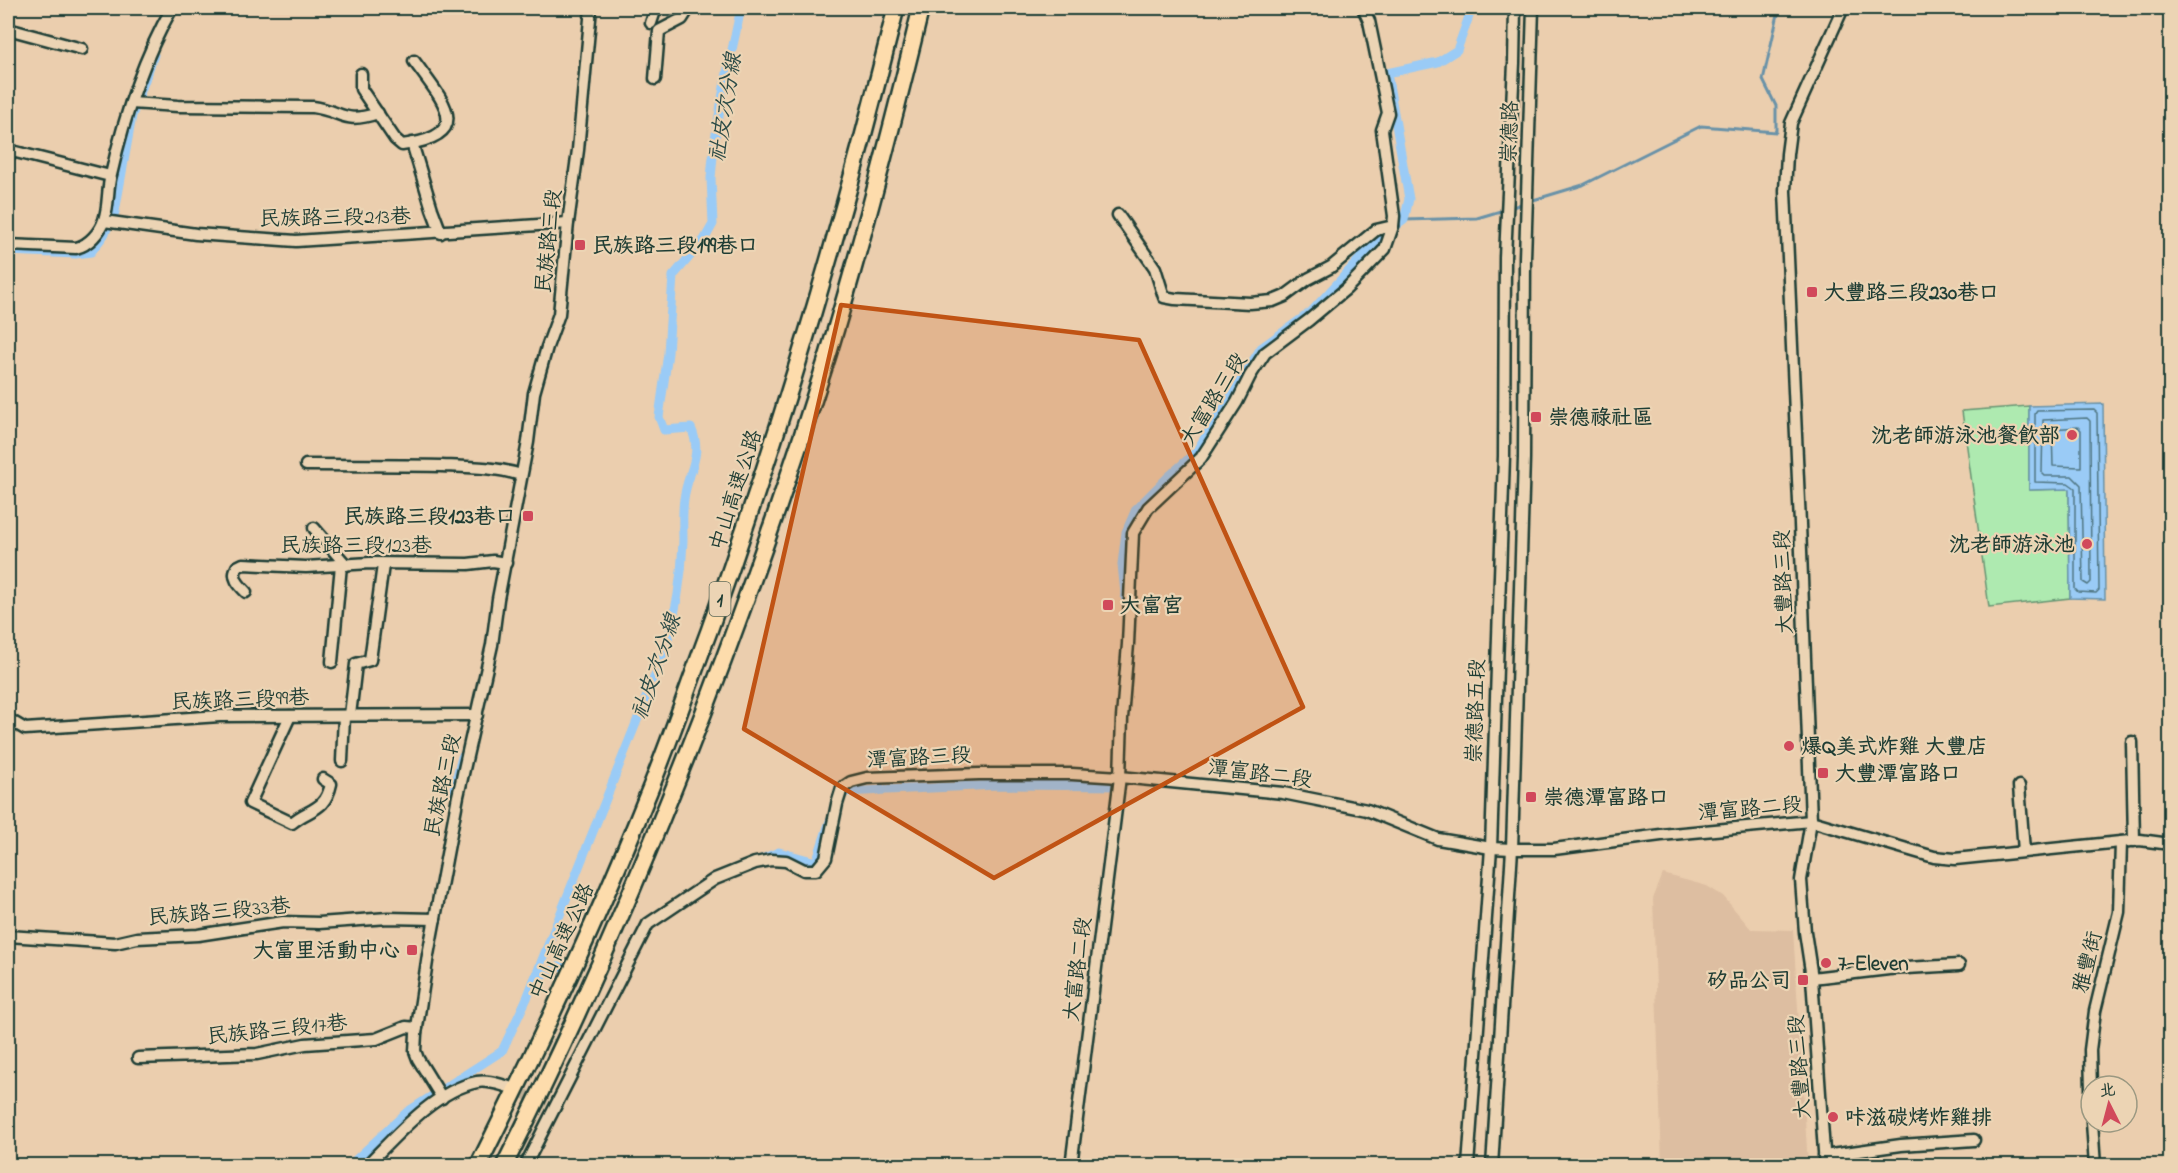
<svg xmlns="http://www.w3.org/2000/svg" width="2178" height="1173" font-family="'Indie Flower','LXGW WenKai TC',sans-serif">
	<rect width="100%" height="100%" fill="#ebceae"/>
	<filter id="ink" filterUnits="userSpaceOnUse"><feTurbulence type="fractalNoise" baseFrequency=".0167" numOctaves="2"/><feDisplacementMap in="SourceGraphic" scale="12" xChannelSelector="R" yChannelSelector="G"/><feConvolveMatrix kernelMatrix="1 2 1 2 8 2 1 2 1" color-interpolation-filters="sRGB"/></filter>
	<g filter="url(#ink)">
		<path fill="#ddbea1" d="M1663,874L1707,886L1723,896L1751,929L1793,930L1808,1165H1662L1653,899Z"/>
		<path fill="#aeeab0" stroke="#669472" stroke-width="1.5" d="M2029,406V490L2069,489L2070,598L1989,607L1962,411Z"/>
		<path fill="#9acbf6" stroke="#6992a8" stroke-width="1.5" d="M2103,404L2105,599L2070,598L2069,489L2029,490V406Z"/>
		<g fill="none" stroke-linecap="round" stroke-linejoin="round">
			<g stroke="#507682" stroke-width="1.5">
				<path d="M2094,410L2097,413L2099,590L2096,593L2078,592L2075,589V488L2068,483L2035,482V414L2037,411Z"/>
				<path d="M2087,418L2090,421L2091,582L2088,585L2083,582L2081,485L2072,476H2045L2042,473L2043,420Z"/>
				<path d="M2078,427L2081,430V467L2053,466L2052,429Z"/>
			</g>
			<g stroke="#6992a8" stroke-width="3">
				<path d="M1530,201L1583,185L1701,126L1776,132V106L1763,80L1778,14L1776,8"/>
				<path d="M1510,208L1524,203"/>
				<path d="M1404,220L1477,218L1504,210"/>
			</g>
			<g stroke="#9acbf6" stroke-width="9">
				<path d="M8,251L76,254L91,252L104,235L115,212L132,116L154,55"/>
				<path d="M1126,604L1122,564L1126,532L1136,509L1169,476L1196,452L1261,348L1311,312L1378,239L1404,220L1409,199L1387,73L1438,62L1457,50L1472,8"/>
				<path d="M453,791L462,757"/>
				<path d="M839,800L843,792L998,785L1119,786V779"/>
				<path d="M762,859L779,852L816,862L830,821"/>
				<path d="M534,980L560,966"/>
				<path d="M349,1166L407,1112L502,1051L527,998L665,650C676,614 682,578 683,541C683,527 682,513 684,499C687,472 704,456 691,428L664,430L659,417L668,353L673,276L704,240L713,224L711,178L714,145L724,87L741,8"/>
			</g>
			<path stroke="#c2b196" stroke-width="10" stroke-dasharray="10 5" stroke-linecap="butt" d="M510,1088L554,1107"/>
			<defs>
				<g id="minor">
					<path d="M651,23L656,8"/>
					<path d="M8,29L82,49"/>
					<path d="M361,74V89L395,139L402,145C477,135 443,101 414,61"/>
					<path d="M655,79L659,31L682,19L689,8"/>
					<path d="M131,103L178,106L313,107C343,111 343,125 378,113"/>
					<path d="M412,143L432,209L441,233"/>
					<path d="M8,150L110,176"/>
					<path d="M1118,215L1155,268L1164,297L1175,299L1250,303L1273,301L1285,296L1308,279L1331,267L1376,230L1393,226"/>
					<path d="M104,221L196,234L296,241L568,223"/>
					<path d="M8,245L76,248C89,245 100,232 104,220C109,206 107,189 111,175C124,117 143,59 172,8"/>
					<path d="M306,465C352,465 397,465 442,466C469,467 496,467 521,475"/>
					<path d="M314,528L346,565"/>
					<path d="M246,592C239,585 231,577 237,567L243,564L306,567L370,563L468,564L493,561L506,563"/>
					<path d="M332,662L341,565"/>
					<path d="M350,715L356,664L370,660L383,565"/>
					<path d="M290,716L250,803L292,823C309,808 325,812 331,784L323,779"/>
					<path d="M8,719L25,729L220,716L477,715"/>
					<path d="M2132,742L2134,841"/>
					<path d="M342,761L344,716"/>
					<path d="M2019,786L2024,851"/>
					<path d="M8,936L115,943L137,938L198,935L283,922L319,923L388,918L435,919"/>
					<path d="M1812,978L1889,969L1959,965"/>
					<path d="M138,1058L257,1054L305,1044L376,1039L406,1027L417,1028"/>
					<path d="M2091,1090L2090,1050L2095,1011L2119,912L2121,842"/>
					<path d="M442,1098L418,1059L415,1051L416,1034L428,955L458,796L492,645L498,599L528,442L534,393L547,347L559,314L568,223L578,150L591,8"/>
					<path d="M2092,1122L2095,1166"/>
					<path d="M1824,1156L1901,1145L1974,1140"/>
					<path d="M366,1166C396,1136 434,1091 477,1082C488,1080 498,1084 509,1087"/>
					<path d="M525,1166L648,924L715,879L755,863L771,860L786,861L804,870H816L826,858L837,804L842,788L851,782L867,778L979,774H1072L1120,777L1283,793L1367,810L1438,839L1491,848L1512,849H1554L1661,835L1811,821L1934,857L1955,859L2140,840L2170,844"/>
					<path d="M1071,1166L1120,777L1122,718L1128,644L1133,533L1148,508L1201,458L1237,402L1250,376L1265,353L1309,320L1346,289L1385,249L1393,226L1394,216L1382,130L1388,113L1369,21L1363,8"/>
					<path d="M1468,1166L1491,848L1504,456L1505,257L1514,63L1515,8"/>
					<path d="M1492,1166L1512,849L1524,458L1525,258L1533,8"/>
					<path d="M1825,1166L1812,978L1805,932L1801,880L1811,821L1800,524L1785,191L1787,154L1791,123L1843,8"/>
				</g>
				<g id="highway">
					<path d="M478,1166C538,1046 596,924 646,799C669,744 688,687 709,631C782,427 844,218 896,8"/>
					<path d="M504,1166C635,906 741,632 828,355C863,240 893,124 921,8"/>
				</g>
			</defs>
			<use href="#minor" stroke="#1f3d34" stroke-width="15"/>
			<use href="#highway" stroke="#1f3d34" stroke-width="20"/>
			<use href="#minor" stroke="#ecd4b4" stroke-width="10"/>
			<use href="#highway" stroke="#fddcac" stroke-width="15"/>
		</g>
	</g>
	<path fill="#c05314" fill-opacity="0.2" stroke="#c05314" stroke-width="4.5" stroke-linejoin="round" d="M841,305L1139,340L1303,707L994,878L744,729Z"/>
	<g fill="#d1495b" stroke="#ecd4b4" stroke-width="2">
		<rect x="574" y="239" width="12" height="12" rx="3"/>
		<rect x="1806" y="286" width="12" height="12" rx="3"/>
		<rect x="1530" y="411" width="12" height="12" rx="3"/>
		<circle cx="2072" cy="435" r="6"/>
		<rect x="522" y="510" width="12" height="12" rx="3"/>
		<circle cx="2087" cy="544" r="6"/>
		<rect x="1102" y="599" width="12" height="12" rx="3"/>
		<circle cx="1789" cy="746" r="6"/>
		<rect x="1817" y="767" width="12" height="12" rx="3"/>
		<rect x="1525" y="791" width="12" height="12" rx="3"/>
		<rect x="406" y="944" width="12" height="12" rx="3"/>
		<circle cx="1826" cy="963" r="6"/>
		<rect x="1797" y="974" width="12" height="12" rx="3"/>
		<circle cx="1833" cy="1117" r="6"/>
	</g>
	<g text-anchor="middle" stroke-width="4.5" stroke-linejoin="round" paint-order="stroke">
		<rect fill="#ecd4b4" stroke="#5c6a5a" stroke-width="1.5" x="709.5" y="582" width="21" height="34" rx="4.5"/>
		<g font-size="20" font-weight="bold" fill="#1f3d34">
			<text x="720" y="606">1</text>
		</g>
		<g font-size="21" fill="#1f3d34" stroke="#ecd4b4">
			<text transform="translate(1509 132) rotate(-88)" y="7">崇德路</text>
			<text transform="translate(335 217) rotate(-1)" y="7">民族路三段213巷</text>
			<text transform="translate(548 241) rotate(-84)" y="7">民族路三段</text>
			<text transform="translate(1213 399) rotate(-58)" y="7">大富路三段</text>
			<text transform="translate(735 490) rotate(-72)" y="7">中山高速公路</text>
			<text x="356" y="552">民族路三段123巷</text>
			<text transform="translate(1783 582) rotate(-92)" y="7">大豐路三段</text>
			<text transform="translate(240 699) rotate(-2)" y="7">民族路三段99巷</text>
			<text transform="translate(1475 711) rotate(-88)" y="7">崇德路五段</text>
			<text transform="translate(919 757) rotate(-3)" y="7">潭富路三段</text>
			<text transform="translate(1260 773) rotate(7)" y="7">潭富路二段</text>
			<text transform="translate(442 785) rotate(-78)" y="7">民族路三段</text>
			<text transform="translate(1750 808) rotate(-5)" y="7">潭富路二段</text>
			<text transform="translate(219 911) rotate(-5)" y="7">民族路三段33巷</text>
			<text transform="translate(561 941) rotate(-65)" y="7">中山高速公路</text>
			<text transform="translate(2087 962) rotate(-76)" y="7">雅豐街</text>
			<text transform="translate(1077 969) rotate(-83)" y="7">大富路二段</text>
			<text transform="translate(277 1029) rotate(-6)" y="7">民族路三段17巷</text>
			<text transform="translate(1799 1067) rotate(-94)" y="7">大豐路三段</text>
		</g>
		<g font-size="21" font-weight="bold" fill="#1f3d34" stroke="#ecd4b4" text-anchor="start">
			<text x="592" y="252">民族路三段199巷口</text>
			<text x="1824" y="299">大豐路三段230巷口</text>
			<text x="1548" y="424">崇德祿社區</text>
			<text x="2060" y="442" text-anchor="end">沈老師游泳池餐飲部</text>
			<text x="516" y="523" text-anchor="end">民族路三段123巷口</text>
			<text x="2075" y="551" text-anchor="end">沈老師游泳池</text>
			<text x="1120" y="612">大富宮</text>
			<text x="1801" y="753">爆Q美式炸雞 大豐店</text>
			<text x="1835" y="780">大豐潭富路口</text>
			<text x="1543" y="804">崇德潭富路口</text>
			<text x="400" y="957" text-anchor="end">大富里活動中心</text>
			<text x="1838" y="970">7-Eleven</text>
			<text x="1791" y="987" text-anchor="end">矽品公司</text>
			<text x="1845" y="1124">咔滋碳烤炸雞排</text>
		</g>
		<g font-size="22" font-style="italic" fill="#2b4b47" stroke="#ecd4b4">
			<text transform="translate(724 107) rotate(-81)" y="8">社皮次分線</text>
			<text transform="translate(655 666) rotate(-71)" y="8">社皮次分線</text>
		</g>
	</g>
	<rect width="2178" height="1173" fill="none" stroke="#ecd4b4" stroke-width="30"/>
	<rect x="15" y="15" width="2148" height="1143" fill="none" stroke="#1f3d34" stroke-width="2" filter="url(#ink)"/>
	<g transform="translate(2109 1104) rotate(354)"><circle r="28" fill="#ecd4b4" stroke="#9a9881" stroke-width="1.5"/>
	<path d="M0-4.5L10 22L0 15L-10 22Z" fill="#d1495b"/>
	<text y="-9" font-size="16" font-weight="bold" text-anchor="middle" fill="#1f3d34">北</text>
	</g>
</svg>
